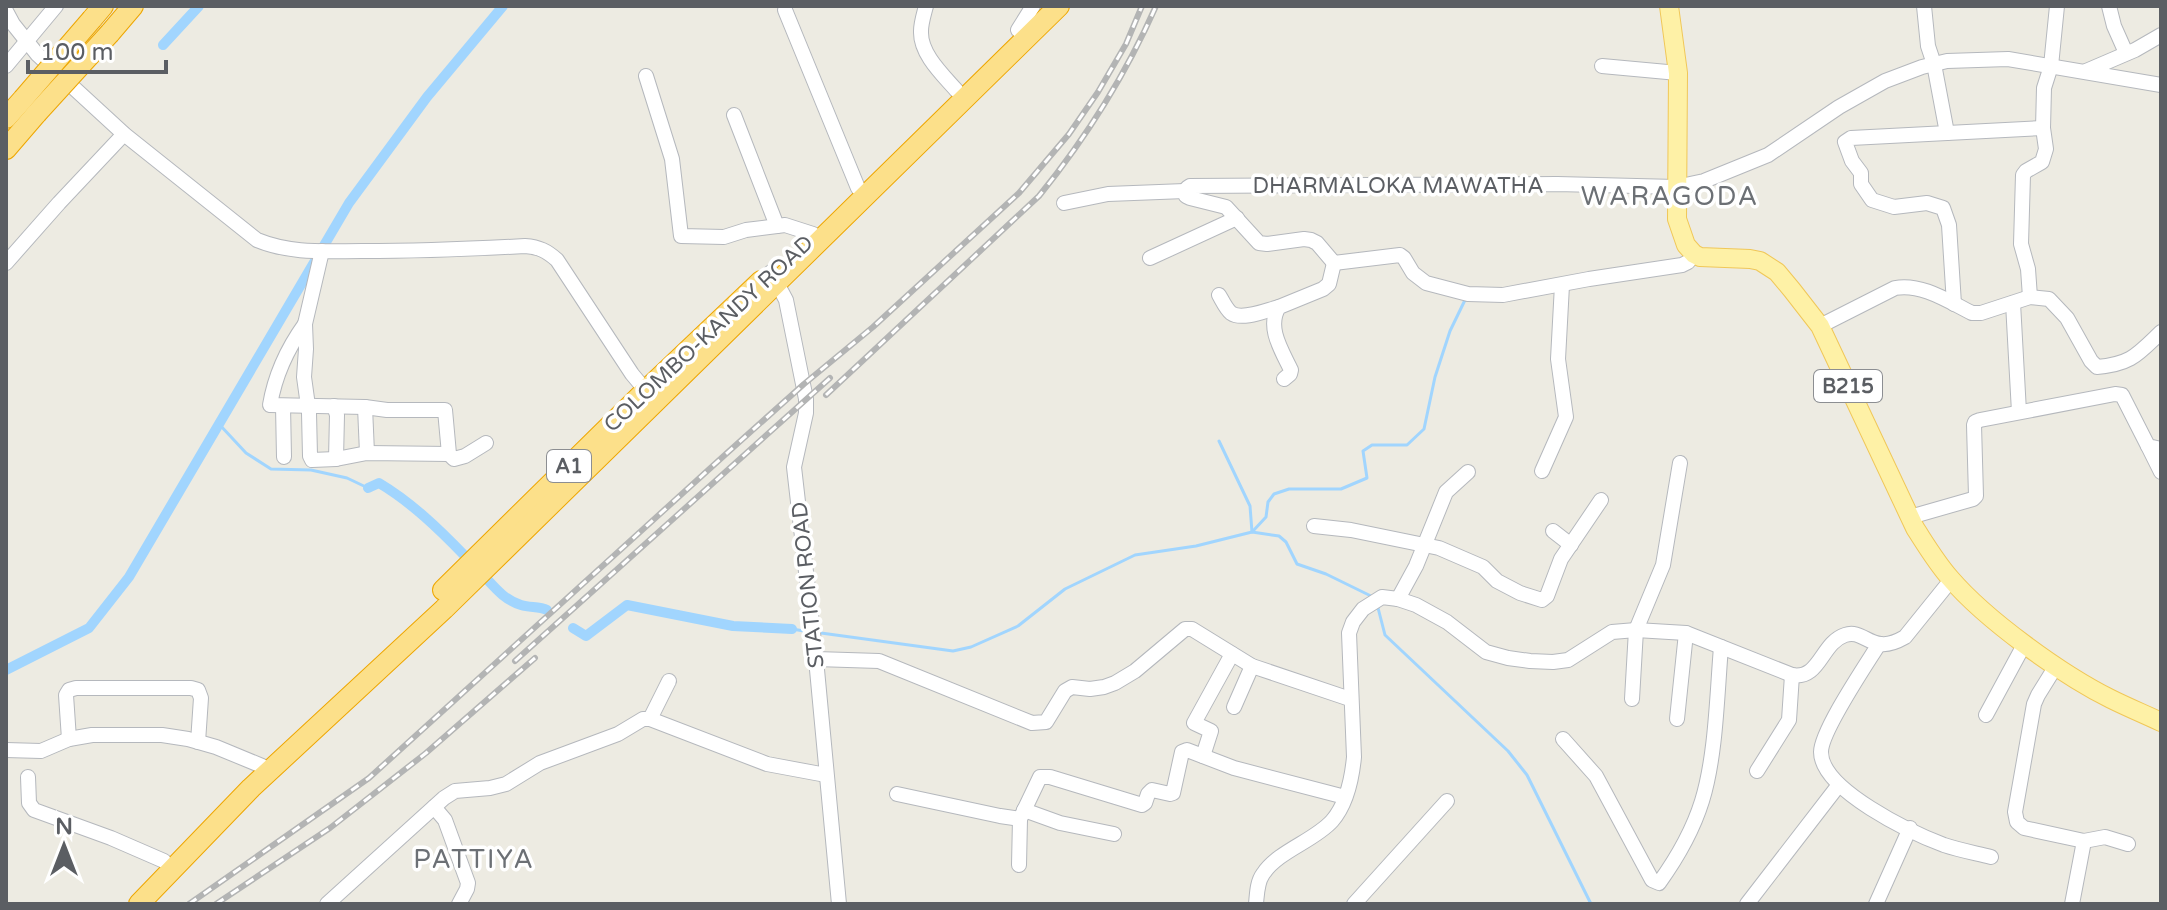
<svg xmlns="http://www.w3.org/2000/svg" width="2167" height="910" font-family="'Varela Round',sans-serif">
	<rect width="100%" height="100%" fill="#edebe2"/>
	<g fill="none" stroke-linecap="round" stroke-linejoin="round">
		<g stroke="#a1d5fe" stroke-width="3">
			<path d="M219,424L246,453L271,469L311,470L347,478L368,488"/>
			<path d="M1219,441L1250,506L1252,532"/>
			<path d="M1253,531L1266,517L1268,502L1274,494L1289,489H1341L1367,478L1363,451L1372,445H1407L1424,429L1435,377L1450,331L1465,300"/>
			<path d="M1377,604L1385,635L1508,751L1527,775L1591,904"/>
			<path d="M792,629L804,631"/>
			<path d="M821,633L953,651L971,647L1018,626L1065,589L1135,555L1196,546L1252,532L1279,536L1286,542L1297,564L1326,574L1373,597"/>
		</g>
		<g stroke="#a1d5fe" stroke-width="10">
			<path d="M163,45L199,6"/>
			<path d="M368,488L379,483C411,502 439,529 465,556"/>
			<path d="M485,577C496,589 505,600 521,605C530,608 539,606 547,610"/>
			<path d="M573,628L586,636L627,605L733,626L792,629"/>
			<path d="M6,670L89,628L129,577L349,203L427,97L503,6"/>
		</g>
		<defs>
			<g id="minor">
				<path d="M926,6C924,14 921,23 921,31C920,54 943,75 957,91"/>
				<path d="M1924,6L1928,46L1934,64L1947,133"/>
				<path d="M2109,6L2114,26L2126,53"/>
				<path d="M785,10L858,188"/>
				<path d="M6,11L13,24L37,54L124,134L257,240C291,254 325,251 362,251C416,251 470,249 525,246C539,247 547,251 557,260L632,374L652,398"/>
				<path d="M1018,30L1033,6"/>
				<path d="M6,66L56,6"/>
				<path d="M1602,66L1678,73"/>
				<path d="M2086,71L2135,50L2161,35"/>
				<path d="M646,76L672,159L681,236L724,237L746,230L785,225L813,234"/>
				<path d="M734,115L777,226"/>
				<path d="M1064,203L1108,194L1185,191"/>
				<path d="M322,251L305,324L306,349L304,377L309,413L310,456L312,460L336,459L367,453L449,454"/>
				<path d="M1150,258L1237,218"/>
				<path d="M6,263L59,203L124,134"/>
				<path d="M1334,263L1317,243L1311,240L1304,239L1267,244L1259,243L1226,207L1190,198L1186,196L1187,188L1190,186L1557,184L1676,187L1704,181L1768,155L1839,107L1885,81L1922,67L1947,61L2008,59L2161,85"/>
				<path d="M1334,263L1400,255L1404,258L1413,273L1426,283L1468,294L1503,295L1589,279L1682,265L1688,262L1694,254"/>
				<path d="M771,272L786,300L806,399V413L794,467L816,659L839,904"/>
				<path d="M1219,295C1222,300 1226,309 1231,313C1242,321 1267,310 1279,307"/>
				<path d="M2030,297L2028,269L2021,244L2023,175L2026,171L2042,162L2046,149L2043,128L2044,88L2051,66L2057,6"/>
				<path d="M2013,303L2019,412"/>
				<path d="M1954,304L1949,225L1943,208L1927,203L1894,207L1872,200L1861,184V173L1852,161L1845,142L1851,138L2043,128"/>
				<path d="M305,324C287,349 275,375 270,405L365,407L387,410H445L449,454L454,459L465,456L486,443"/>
				<path d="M1820,326L1895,288C1921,283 1948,301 1972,313H1981L2030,297L2049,299L2067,318L2091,361L2097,367C2131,364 2137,355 2161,332"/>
				<path d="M1284,379L1290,374L1291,370C1282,351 1266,327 1279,307L1323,289L1329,284L1334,263"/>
				<path d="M283,406L284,457"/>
				<path d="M334,406L337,415L336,459"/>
				<path d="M365,407L367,453"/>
				<path d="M2148,446L2161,472"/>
				<path d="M1542,471L1566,417L1558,359L1562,285"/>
				<path d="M1910,517L1973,499L1976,496L1974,425L1975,422L1980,420L2115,394L2122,395L2148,446L2161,449"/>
				<path d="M1314,526L1351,530L1439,548L1483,567L1497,581L1520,593L1542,600L1547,596L1561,559L1601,500"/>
				<path d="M1553,531L1571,545"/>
				<path d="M1398,599L1416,566L1446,492L1468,472"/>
				<path d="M1879,644C1866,665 1821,731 1821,752C1821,790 1912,833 1944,845C1959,850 1975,853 1991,857"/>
				<path d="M816,659L879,661L1032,723L1046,722L1065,691L1072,687L1090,689L1104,687L1115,683L1135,671L1185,629H1192L1252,666L1350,699"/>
				<path d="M2056,666L2038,695L2034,704L2015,812L2017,822L2024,828L2084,841L2105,837L2128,844"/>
				<path d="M1632,699L1636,630L1663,565L1680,463"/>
				<path d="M1234,707L1252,666"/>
				<path d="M1986,715L2025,643"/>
				<path d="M650,719L669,681"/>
				<path d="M1677,719L1686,633"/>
				<path d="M69,739L66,695L69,690L76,688H191L198,690L201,698L198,742"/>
				<path d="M1563,739L1596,776L1652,880L1659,883C1677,858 1693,830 1702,801C1716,756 1717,694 1721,647"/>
				<path d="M6,750L41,751L69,739L92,735H162L188,739L216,747L262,766"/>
				<path d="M1203,756L1211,731L1194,723L1232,654"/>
				<path d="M1757,771L1789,720L1792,675"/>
				<path d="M28,777L29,803L34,810L111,838L164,861"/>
				<path d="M897,794L1000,816L1020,819"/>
				<path d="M434,807L445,820L468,883L467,889L459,904"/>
				<path d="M1024,810L1060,823L1114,834"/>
				<path d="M1019,865L1020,819L1040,777H1050L1142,805L1145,803L1148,794L1152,790L1170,794L1173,793L1182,752L1187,750L1234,768L1345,797"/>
				<path d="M327,904L444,798L455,791L490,788L506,784L540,763L618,734L643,719H650L767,764L826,775"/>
				<path d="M1256,904C1257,894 1257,882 1263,874C1278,851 1314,841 1332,821C1346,805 1352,778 1354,757L1349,633L1353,622L1363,609L1382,597L1398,599L1416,605L1447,622L1486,652L1508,658L1530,661L1553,662L1568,660L1612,632L1636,630L1686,633L1792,675C1820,680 1821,643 1845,635C1859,630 1867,643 1881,644C1889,645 1898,641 1905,637L1951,580"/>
				<path d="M1354,904L1447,801"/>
				<path d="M1747,904L1838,786"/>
				<path d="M1876,904L1910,828"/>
				<path d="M2072,904L2084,841"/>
			</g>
			<path id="major" d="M1669,6L1678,73L1677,219L1686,245L1694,254L1700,257L1750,259L1760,261L1777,272L1792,290L1820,326L1915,528C1926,545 1936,562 1950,578C1986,620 2061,674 2111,699C2127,707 2144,714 2161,722"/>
			<g id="highway">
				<path d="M92,19L103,6"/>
				<path d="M110,33L133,6"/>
				<path d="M6,118L23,99"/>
				<path d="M6,149L37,113"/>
				<path d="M443,590L645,391L761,281"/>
				<path d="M139,904L251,788L444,609L1059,6"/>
			</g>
		</defs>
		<use href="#minor" stroke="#b5b8bd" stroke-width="16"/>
		<use href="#major" stroke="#f0c758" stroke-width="20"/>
		<use href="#highway" stroke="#eea601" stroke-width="22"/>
		<use href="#minor" stroke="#fff" stroke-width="14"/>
		<use href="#major" stroke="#fef1a6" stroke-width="18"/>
		<use href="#highway" stroke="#fce08a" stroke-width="20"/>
		<defs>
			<g id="rail">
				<path d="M826,395L1039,196C1086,138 1126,74 1156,6"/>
				<path d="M515,661L830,378"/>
				<path d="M189,904L369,778L727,453L804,384L873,327L1019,193L1069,134L1098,92L1126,44L1142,6"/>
				<path d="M216,904L330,828L426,753L535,658"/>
			</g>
		</defs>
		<use href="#rail" stroke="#b3b4b4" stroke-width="6"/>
		<use href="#rail" stroke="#fff" stroke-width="3" stroke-dasharray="9" stroke-linecap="butt"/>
		<defs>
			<g id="highway-bridge">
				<path d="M23,99L92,19"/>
				<path d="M37,113L110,33"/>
			</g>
		</defs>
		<use href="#highway-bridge" stroke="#eea601" stroke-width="22" stroke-linecap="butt"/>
		<use href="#highway-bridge" stroke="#fce08a" stroke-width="20"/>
	</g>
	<g text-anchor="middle" stroke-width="7" stroke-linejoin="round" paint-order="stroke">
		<g fill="#fff" stroke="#8c8e92" stroke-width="2">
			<rect x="1814" y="370" width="68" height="32" rx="6"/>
			<rect x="547" y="450" width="44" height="32" rx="6"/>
		</g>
		<g font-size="20" font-weight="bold" fill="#5b5e63">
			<text x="1848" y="393">B215</text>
			<text x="569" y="473">A1</text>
		</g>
		<g font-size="22" fill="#5b5e63" stroke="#fff">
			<text x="1398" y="193">DHARMALOKA MAWATHA</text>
			<text transform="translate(708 333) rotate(-43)" y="8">COLOMBO-KANDY ROAD</text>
			<text transform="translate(807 585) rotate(-96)" y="8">STATION ROAD</text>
		</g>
		<g font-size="26" letter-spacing="2" fill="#6c7075" stroke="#fff">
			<text x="1670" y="205">WARAGODA</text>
			<text x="474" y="868">PATTIYA</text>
		</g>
	</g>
	<rect width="2167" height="910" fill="none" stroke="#5b5e63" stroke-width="16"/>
	<g transform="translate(64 846)" stroke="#ffffff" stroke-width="6" paint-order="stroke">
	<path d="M0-6L14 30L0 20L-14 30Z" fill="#5b5e63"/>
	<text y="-12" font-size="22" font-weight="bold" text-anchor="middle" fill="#5b5e63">N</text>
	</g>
	<path d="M28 60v12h138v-12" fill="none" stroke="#5b5e63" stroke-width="4"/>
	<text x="40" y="60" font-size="24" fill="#5b5e63" stroke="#ffffff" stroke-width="6" paint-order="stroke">100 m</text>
</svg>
